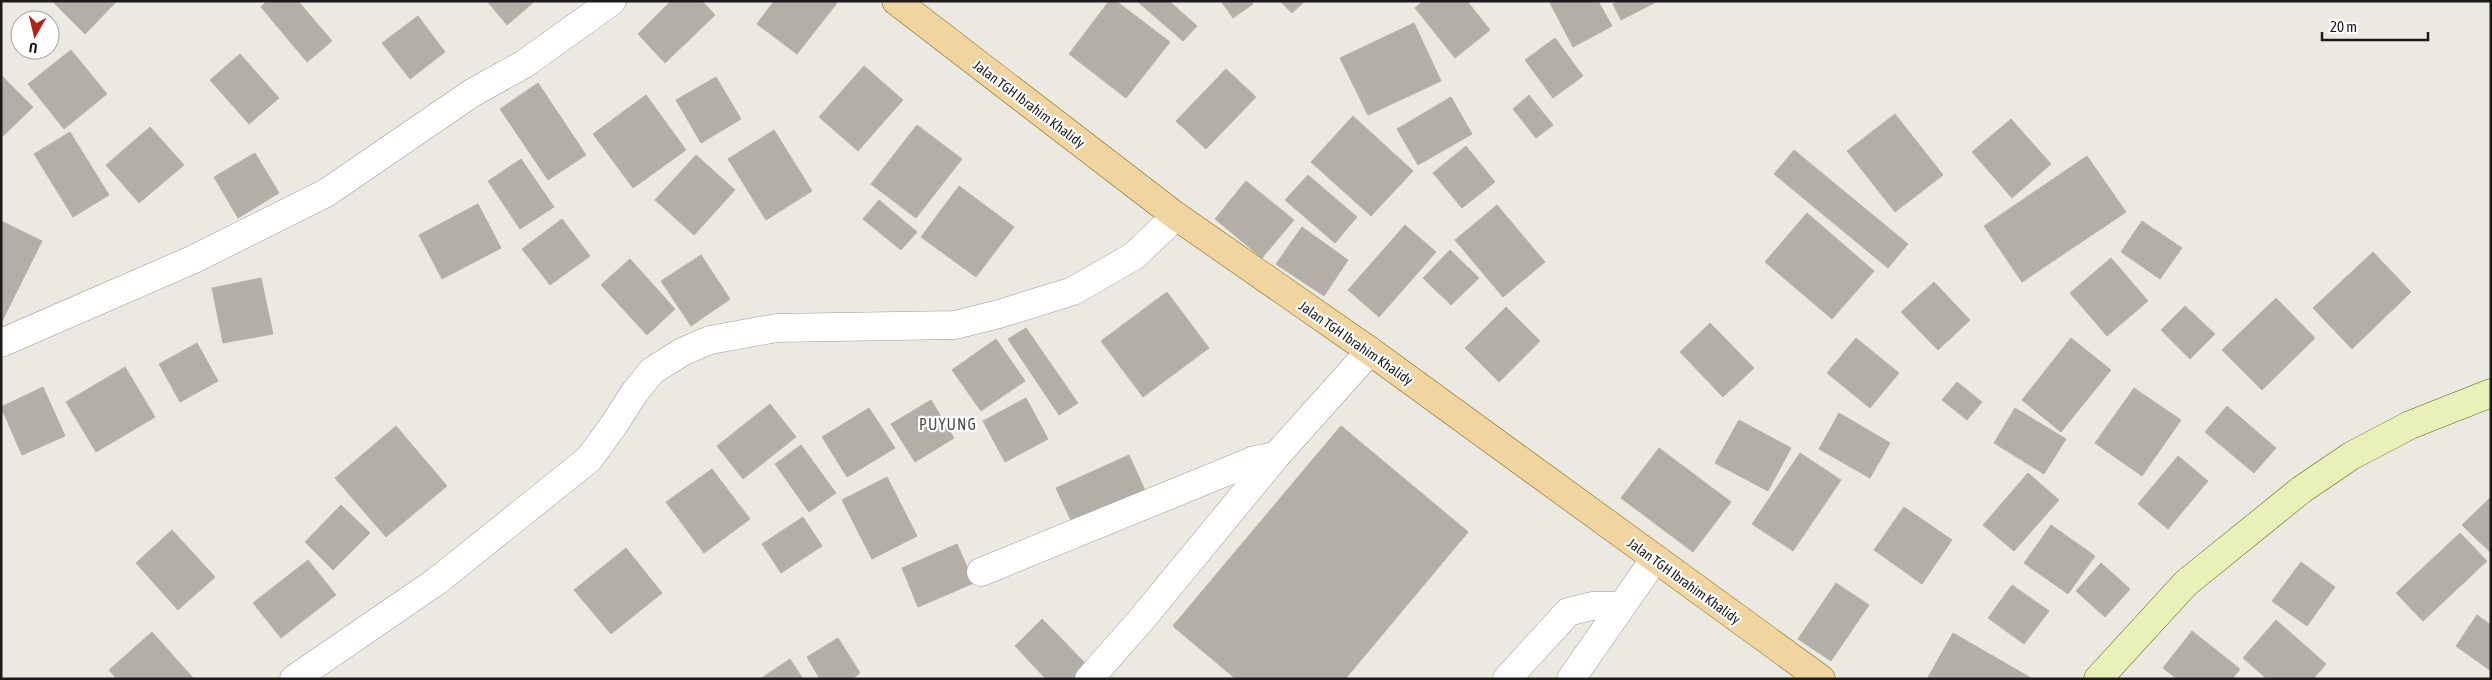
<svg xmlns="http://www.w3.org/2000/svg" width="2492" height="680" font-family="'Asap Condensed',sans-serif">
	<rect width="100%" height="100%" fill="#ebe9e1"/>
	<g fill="#b4aea8" stroke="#bbb1a5">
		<path d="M52,1H117L85,34Z"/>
		<path d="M267,1H298L332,41L307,62L261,7Z"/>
		<path d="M487,1H535L507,25Z"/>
		<path d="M671,1H702L715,15L665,63L638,34Z"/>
		<path d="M774,1H834L837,3L797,54L757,24Z"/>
		<path d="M1109,1H1116L1170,42L1126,98L1069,54Z"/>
		<path d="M1137,1H1169L1197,26L1183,41Z"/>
		<path d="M1221,1H1251L1253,4L1233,18Z"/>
		<path d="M1280,1H1305L1292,13Z"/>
		<path d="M1423,1H1467L1490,30L1455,58L1415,8Z"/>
		<path d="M1549,1H1598L1612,26L1573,47Z"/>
		<path d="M1618,1H1658L1621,20L1613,4Z"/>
		<path d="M418,16L445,52L410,79L382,43Z"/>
		<path d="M1414,23L1441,81L1368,115L1340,58Z"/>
		<path d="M1555,38L1583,76L1553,98L1525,60Z"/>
		<path d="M71,50L107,94L64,129L28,84Z"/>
		<path d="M240,54L279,98L249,124L210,80Z"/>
		<path d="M864,66L903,100L858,151L819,117Z"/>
		<path d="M1226,69L1256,97L1206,149L1176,121Z"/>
		<path d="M1,75L33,107L1,138Z"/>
		<path d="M716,77L741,119L701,143L676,100Z"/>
		<path d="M538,83L586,155L548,180L500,109Z"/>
		<path d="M646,95L686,150L633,188L593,134Z"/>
		<path d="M1529,95L1553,125L1536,138L1513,109Z"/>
		<path d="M1451,97L1472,134L1418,165L1397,129Z"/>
		<path d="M1895,114L1943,175L1895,212L1847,151Z"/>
		<path d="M1353,116L1413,171L1371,216L1311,162Z"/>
		<path d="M2011,119L2051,164L2012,198L1972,152Z"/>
		<path d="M917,125L962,159L916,218L871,184Z"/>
		<path d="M150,127L184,165L139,203L106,165Z"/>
		<path d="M774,130L812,191L766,220L728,159Z"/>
		<path d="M70,132L109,195L73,217L34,154Z"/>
		<path d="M1466,146L1495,182L1462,208L1433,173Z"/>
		<path d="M1794,150L1908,244L1888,268L1774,174Z"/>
		<path d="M255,153L279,193L238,218L214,177Z"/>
		<path d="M696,155L735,190L694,235L655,200Z"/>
		<path d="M2087,156L2126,212L2022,282L1984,226Z"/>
		<path d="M521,159L554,207L520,229L488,181Z"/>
		<path d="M1308,175L1357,217L1335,243L1285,200Z"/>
		<path d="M1246,181L1294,220L1262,258L1215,219Z"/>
		<path d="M959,186L1014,227L976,277L921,237Z"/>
		<path d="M879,200L917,232L901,250L863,219Z"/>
		<path d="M478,204L501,248L442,279L419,235Z"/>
		<path d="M1497,205L1545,262L1503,297L1455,240Z"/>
		<path d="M1807,213L1874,271L1832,319L1765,262Z"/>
		<path d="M562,219L590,256L550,285L522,249Z"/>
		<path d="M1,221L42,241L1,323Z"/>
		<path d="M2142,221L2182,248L2160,279L2121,252Z"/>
		<path d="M1405,225L1436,252L1379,317L1348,290Z"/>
		<path d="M1302,227L1348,260L1324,296L1276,264Z"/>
		<path d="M1450,250L1479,278L1451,305L1423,278Z"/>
		<path d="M2373,252L2411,292L2352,349L2313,308Z"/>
		<path d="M701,255L730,299L691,326L661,281Z"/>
		<path d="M2111,258L2148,301L2107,336L2070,293Z"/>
		<path d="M630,259L675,309L647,335L601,285Z"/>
		<path d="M261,278L273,334L223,343L212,288Z"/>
		<path d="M1934,282L1970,320L1938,350L1901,312Z"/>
		<path d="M1167,292L1209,348L1143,397L1101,341Z"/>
		<path d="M2276,298L2315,338L2262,390L2222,350Z"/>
		<path d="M2185,306L2215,334L2190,359L2161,330Z"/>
		<path d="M1506,307L1540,341L1499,382L1465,348Z"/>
		<path d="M1710,323L1754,368L1723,397L1680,352Z"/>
		<path d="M1026,328L1078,403L1059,415L1008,339Z"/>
		<path d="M1856,338L1899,373L1870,408L1827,373Z"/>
		<path d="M2071,338L2111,370L2061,432L2022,400Z"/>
		<path d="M996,339L1025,381L981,411L952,370Z"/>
		<path d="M197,343L218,381L180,402L159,364Z"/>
		<path d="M125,367L155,417L96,452L66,402Z"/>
		<path d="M1957,382L1982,402L1967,420L1942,400Z"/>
		<path d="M43,387L65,436L22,455L1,407Z"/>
		<path d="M2134,388L2181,420L2142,476L2095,443Z"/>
		<path d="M1026,398L1048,439L1005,462L983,421Z"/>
		<path d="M931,400L954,438L915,462L891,424Z"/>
		<path d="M770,404L796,437L743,479L717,446Z"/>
		<path d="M2227,406L2276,448L2254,473L2205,432Z"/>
		<path d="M869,408L895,448L847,477L822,437Z"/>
		<path d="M2015,408L2066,439L2044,474L1994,443Z"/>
		<path d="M1839,413L1890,443L1870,478L1819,449Z"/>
		<path d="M1739,420L1791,448L1768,491L1715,463Z"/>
		<path d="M396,426L447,486L386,537L335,478Z"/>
		<path d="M1341,426L1468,532L1345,679H1236L1173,626Z"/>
		<path d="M1341,426L1468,532L1345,679H1236L1173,626Z"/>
		<path d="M801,445L836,493L809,512L775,464Z"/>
		<path d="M1659,448L1731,502L1693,552L1621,498Z"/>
		<path d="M1800,453L1841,480L1793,551L1752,524Z"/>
		<path d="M1129,455L1148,497L1075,529L1056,488Z"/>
		<path d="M2178,456L2208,481L2168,529L2138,504Z"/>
		<path d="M712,469L750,519L704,553L666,502Z"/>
		<path d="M2028,473L2059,500L2014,551L1983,525Z"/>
		<path d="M887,477L917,536L872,559L842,500Z"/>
		<path d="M2491,497V553L2462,525Z"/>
		<path d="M341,505L370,533L333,570L305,542Z"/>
		<path d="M1904,507L1952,540L1922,584L1874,550Z"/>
		<path d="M803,517L822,546L781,573L762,544Z"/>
		<path d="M2051,525L2095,556L2068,594L2024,563Z"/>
		<path d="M172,530L215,577L178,610L136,563Z"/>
		<path d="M2460,533L2487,561L2423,621L2396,593Z"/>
		<path d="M957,544L974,583L918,607L902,568Z"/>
		<path d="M626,548L662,593L611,634L574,590Z"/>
		<path d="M308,560L336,595L281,638L253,603Z"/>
		<path d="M2301,562L2335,587L2307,626L2272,601Z"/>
		<path d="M2101,563L2130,589L2105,617L2076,591Z"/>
		<path d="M1836,583L1869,605L1831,661L1798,639Z"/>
		<path d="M2012,585L2049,611L2024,644L1988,618Z"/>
		<path d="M2477,615L2491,625V671L2456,646Z"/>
		<path d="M1042,619L1089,667L1077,679H1046L1015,646Z"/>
		<path d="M2276,620L2326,664L2313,679H2267L2243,658Z"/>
		<path d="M2192,631L2240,669L2232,679H2177L2163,668Z"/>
		<path d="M152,632L194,679H117L109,670Z"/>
		<path d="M1953,633L2031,678L1927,679Z"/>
		<path d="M838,638L860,673L852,679H820L807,657Z"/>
		<path d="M790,659L803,679H760Z"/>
	</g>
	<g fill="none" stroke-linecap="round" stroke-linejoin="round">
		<defs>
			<g id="street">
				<path d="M1,343L192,260L326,193L472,93L524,64L612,1"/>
				<path d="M981,572L1255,460L1276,456"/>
				<path d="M294,679L437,581L589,459L613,426L635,392L652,371L682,352L710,340L777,328L955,325L999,314L1073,291L1134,256L1176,216"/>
				<path d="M1089,679L1141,620L1276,456L1370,351"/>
				<path d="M1507,679L1568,612L1592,606H1620"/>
				<path d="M1571,679L1654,560"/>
			</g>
			<path id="secondary" d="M2098,679L2186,583L2301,490L2351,456L2410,425L2491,393"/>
			<path id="primary" d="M896,1L1176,216L1370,351L1821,679"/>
		</defs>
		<use href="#street" stroke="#9c9c9c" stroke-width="29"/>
		<use href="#secondary" stroke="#536310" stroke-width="29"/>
		<use href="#primary" stroke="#826610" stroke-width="29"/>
		<use href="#street" stroke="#fff" stroke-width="28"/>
		<use href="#secondary" stroke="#e9f1b9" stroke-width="28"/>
		<use href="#primary" stroke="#f0d5a1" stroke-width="28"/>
	</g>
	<g text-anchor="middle" stroke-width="4.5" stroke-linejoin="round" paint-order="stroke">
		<g font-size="14" fill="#1b1b1b" stroke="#fff">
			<text transform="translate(1029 104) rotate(37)" y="5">Jalan TGH Ibrahim Khalidy</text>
			<text transform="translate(1356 343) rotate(35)" y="5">Jalan TGH Ibrahim Khalidy</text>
			<text transform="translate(1684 581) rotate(36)" y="5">Jalan TGH Ibrahim Khalidy</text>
		</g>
		<g font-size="16" letter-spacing="1" fill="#4e4e4e" stroke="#fff">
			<text x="948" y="430">PUYUNG</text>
		</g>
	</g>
	<rect width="2492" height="680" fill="none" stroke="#1b1b1b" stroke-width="5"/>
	<g transform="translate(35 35) rotate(188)"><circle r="24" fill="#ffffff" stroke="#a4a4a4"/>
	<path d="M0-4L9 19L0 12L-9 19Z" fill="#b02316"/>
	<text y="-8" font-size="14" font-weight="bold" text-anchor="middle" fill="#1b1b1b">U</text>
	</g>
	<path d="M2322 32v8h106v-8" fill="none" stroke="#1b1b1b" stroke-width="2.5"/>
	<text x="2330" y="32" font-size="15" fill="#1b1b1b" stroke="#ffffff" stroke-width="4" paint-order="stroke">20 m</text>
</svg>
